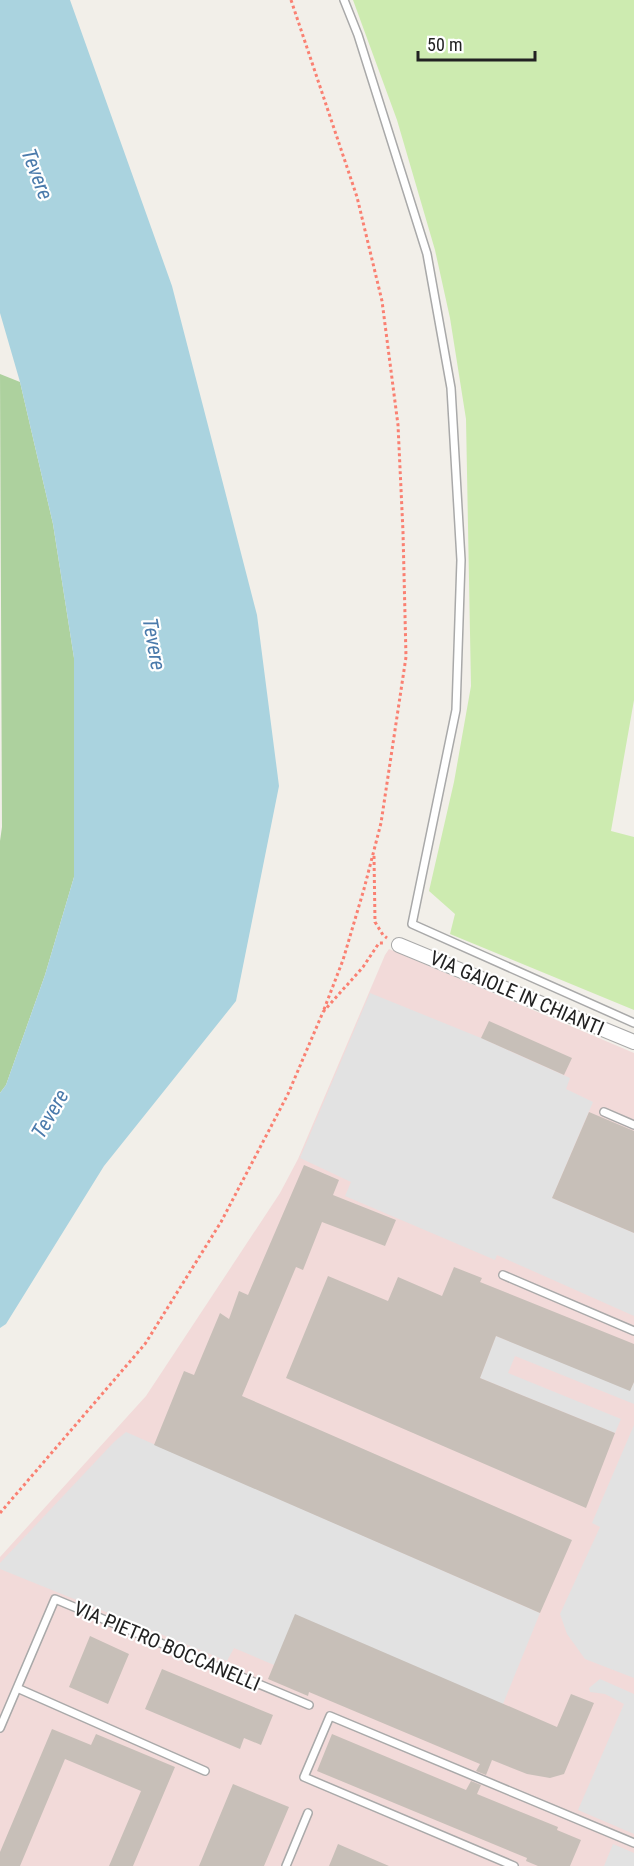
<svg xmlns="http://www.w3.org/2000/svg" width="634" height="1866" viewBox="0 0 634 1866" font-family="'Roboto Condensed',sans-serif">
<rect width="100%" height="100%" fill="#f2efe9"/>
<!-- commercial -->
<path fill="#f2dad9" d="M389 949 634 1053V1866H0V1557L146 1396 280 1193 298 1159 385 955Z"/>
<!-- grass -->
<path fill="#cdebb0" d="M353 0H634V700L611 831 634 837V1010L450 934 455 914 429 891 454 782 471 686 466 419 450 318 435 250 397 120Z"/>
<!-- forest -->
<path fill="#add19e" d="M0 374 20 382 53 524 74 658V877L45 975 6 1085 0 1093V841L2 827Z"/>
<!-- parking -->
<path fill="#e2e2e2" d="M370 993 481 1038 570 1078 566 1089 593 1102 552 1198 634 1233V1316L497 1255 495 1260 345 1196 351 1182 300 1158Z
M496 1336 630 1390 634 1382V1404L515 1356 508 1373 621 1419 615 1433 480 1378Z
M634 1425V1678L585 1659 567 1634 560 1614 600 1527 592 1523Z
M126 1432 540 1613 503 1704 274 1665 234 1648 227 1661 0 1569V1563L114 1442Z
M600 1679 634 1694V1834L578 1810 624 1704 605 1694 590 1692 589 1688Z
M613 1844 634 1853V1866H604Z"/>
<!-- water -->
<path fill="#aad3df" d="M0 0H70L172 286 257 615 279 786 236 1001 104 1166 6 1324 0 1328V1093L6 1085 45 975 74 877V658L53 524 20 382 0 313Z"/>
<!-- building -->
<path fill="#c7bfb8" d="M489 1021 572 1058 564 1075 481 1038Z
M589 1112 634 1131V1233L552 1198Z
M304 1165 339 1180 333 1195 396 1220 385 1246 322 1222 303 1270 296 1267 242 1396 572 1540 540 1613 154 1445 184 1371 194 1375 220 1313 229 1319 239 1291 248 1295Z
M454 1267 482 1278 480 1282 634 1344V1382L630 1391 496 1336 480 1378 615 1433 586 1508 286 1378 328 1276 388 1301 398 1277 442 1296Z
M295 1614 557 1727 571 1694 594 1703 564 1774 550 1778 527 1774 492 1760 486 1775 476 1771 480 1764 309 1692 308 1696 268 1679Z
M90 1636 129 1654 108 1704 69 1687Z
M162 1669 273 1715 261 1745 244 1738 240 1749 145 1709Z
M52 1729 91 1745 96 1734 175 1767 133 1866H109L141 1791 65 1759 20 1866H0V1852Z
M332 1734 466 1790 471 1781 481 1785 477 1794 558 1827 557 1830 581 1840 570 1866H538L526 1861 527 1858 317 1771Z
M233 1784 289 1807 264 1866H199Z
M338 1844 389 1866H329Z"/>
<g fill="none" stroke-linecap="round" stroke-linejoin="round">
<defs>
<path id="lane" d="M344 0 358 35 427 254 451 388 461 560 456 710 412 924 634 1023
M604 1112 634 1125
M503 1275 634 1331
M17 1688 205 1771
M0 1728 55 1599 309 1705
M286 1866 308 1813
M514 1866 304 1777 330 1716 634 1843"/>
<path id="street" d="M399 945 634 1042"/>
</defs>
<!-- lane casing -->
<use href="#lane" stroke="#a9a9a9" stroke-width="10"/>
<!-- street casing -->
<use href="#street" stroke="#a9a9a9" stroke-width="16"/>
<!-- path -->
<path stroke="#fa8072" stroke-width="3" stroke-dasharray="3 3" stroke-linecap="butt" d="M291 0 357 197 382 301 398 425 403 532 406 657 381 823 364 889 343 960 323 1012
M374 856 375 922 383 935 387 938
M0 1513 145 1344 221 1222 288 1094 323 1012 363 967 379 943H385"/>
<!-- lane -->
<use href="#lane" stroke="#fff" stroke-width="7"/>
<!-- street -->
<use href="#street" stroke="#fff" stroke-width="14"/>
</g>
<g text-anchor="middle" stroke-width="4.5" stroke-linejoin="round" paint-order="stroke">
<!-- street labels -->
<g font-size="20" fill="#222" stroke="#fff">
<text transform="translate(517 993) rotate(23)" y="7">VIA GAIOLE IN CHIANTI</text>
<text transform="translate(167 1646) rotate(23)" y="7">VIA PIETRO BOCCANELLI</text>
</g>
<!-- water labels -->
<g font-size="21" font-style="italic" fill="#4a7aab" stroke="#fff">
<text transform="translate(37 174) rotate(69)" y="7">Tevere</text>
<text transform="translate(154 644) rotate(80)" y="7">Tevere</text>
<text transform="translate(50 1114) rotate(-60)" y="7">Tevere</text>
</g>
</g>
<!-- scale -->
<path d="M418 51v9h117v-9" fill="none" stroke="#222222" stroke-width="3"/>
<text x="427" y="51" font-size="18" fill="#222222" stroke="#ffffff" stroke-width="4.5" paint-order="stroke">50 m</text>
</svg>
